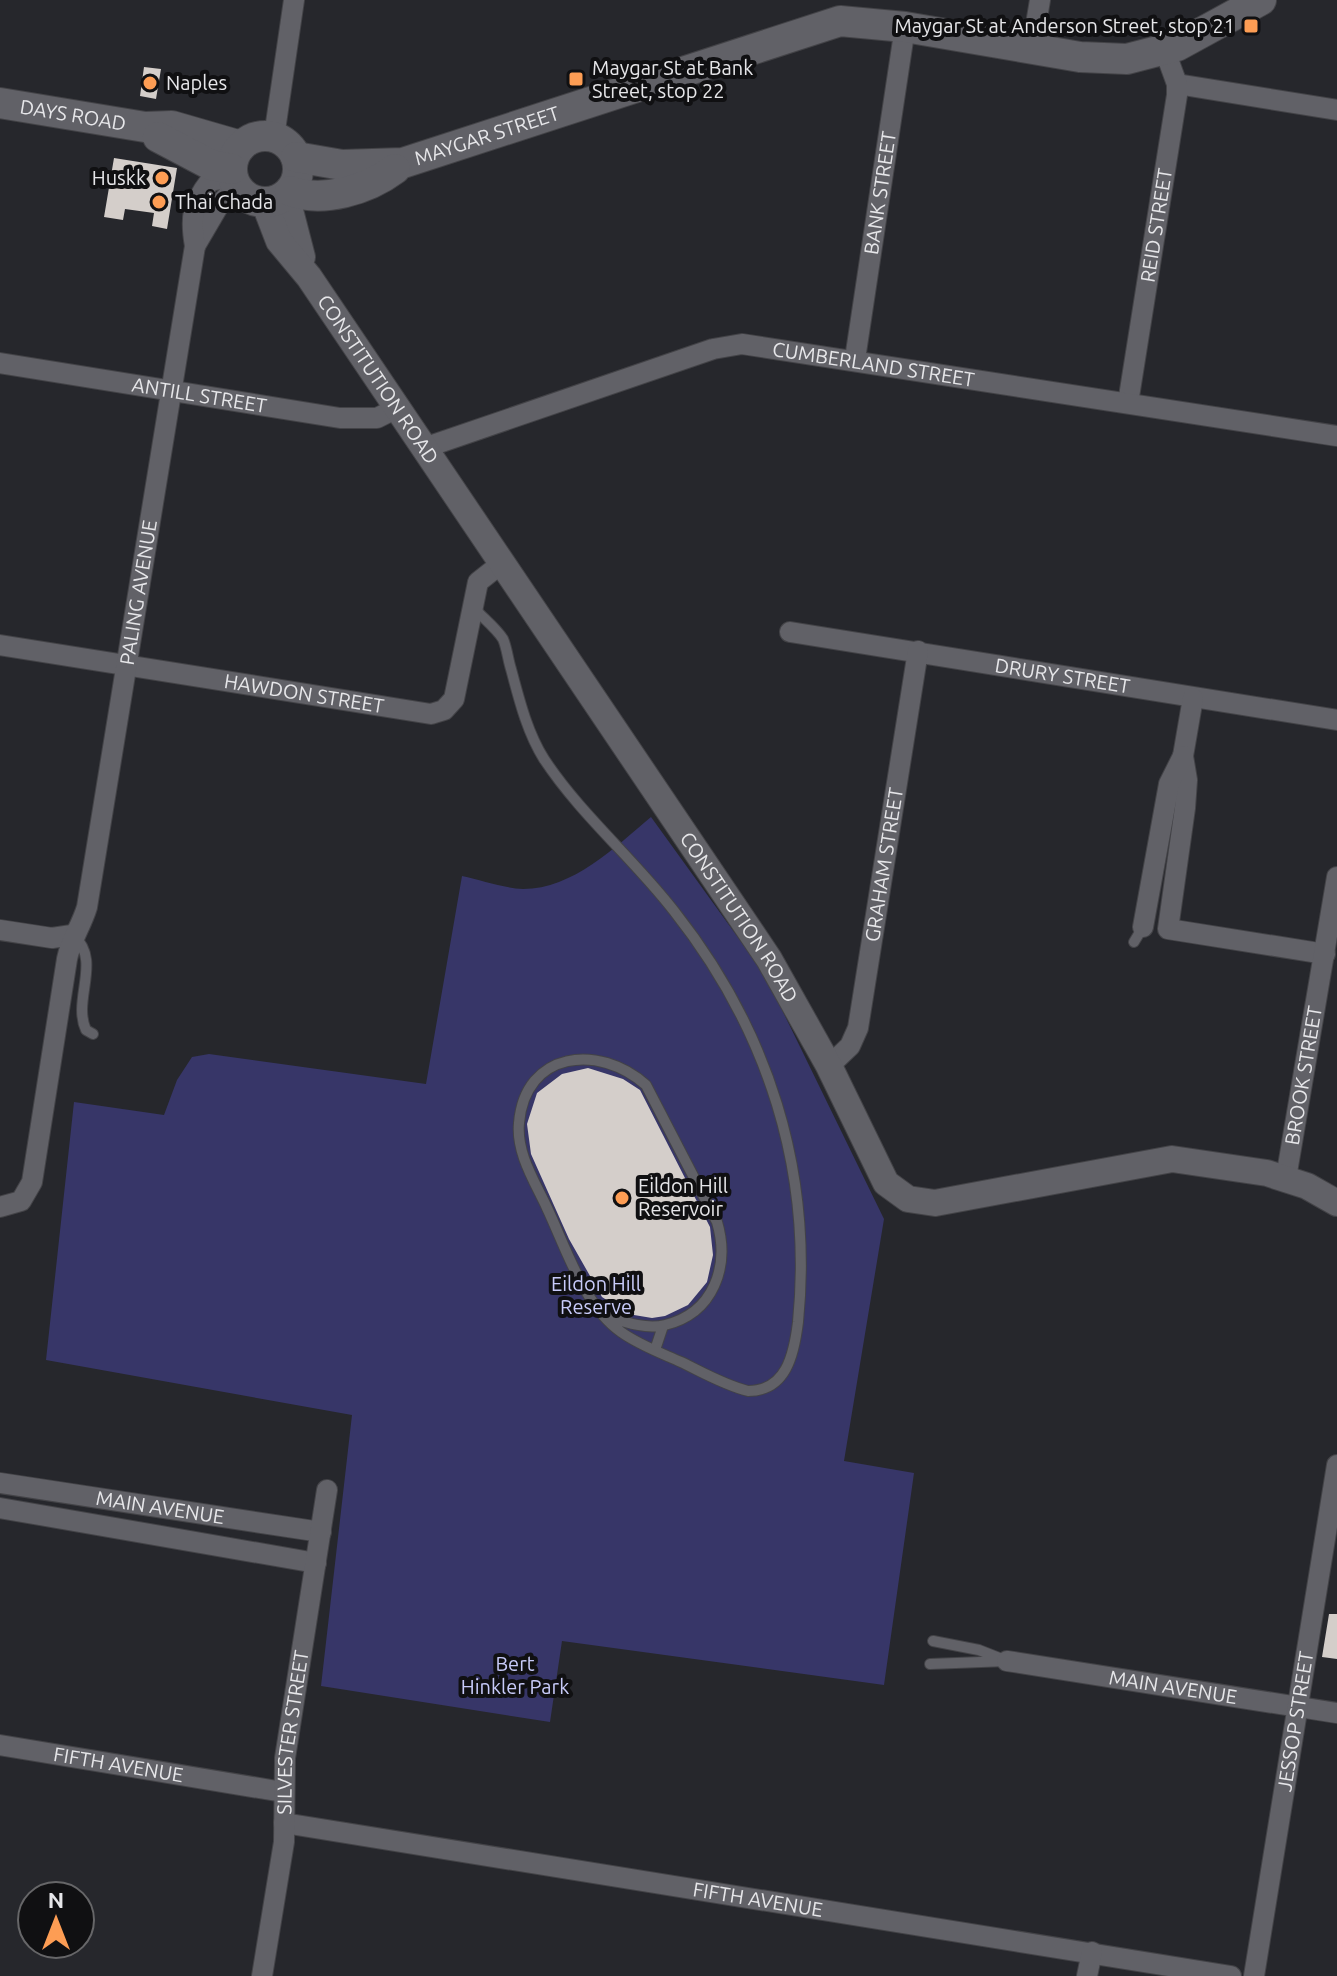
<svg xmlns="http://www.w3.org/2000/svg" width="1337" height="1976" viewBox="0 0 1337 1976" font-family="Ubuntu,sans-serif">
<rect width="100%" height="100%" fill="#26272c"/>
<!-- green -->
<path fill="#373668" d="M651 817 765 975 884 1219 844 1461 914 1473 884 1685 562 1641 550 1722 321 1686 352 1415 46 1360 74 1102 164 1115 177 1080 192 1057 209 1054 426 1084 462 876C481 880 503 888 523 889 573 889 615 847 651 817Z"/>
<!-- building -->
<path fill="#d4ceca" d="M144 67 161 69 156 99 140 96Z
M114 158 177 168 167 229 152 226 154 213 125 209 123 220 104 217Z
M588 1068 623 1079 640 1090 710 1227 713 1255 707 1282 688 1305 665 1316 652 1318 628 1314 602 1297 569 1239 531 1154 527 1124 537 1093 562 1074Z
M1329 1614H1337V1659L1322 1657Z"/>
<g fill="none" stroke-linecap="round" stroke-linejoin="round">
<defs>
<path id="service" d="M474 608C483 618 496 628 503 639 507 648 508 660 511 669 519 699 527 732 544 759 581 815 633 858 674 911 768 1030 813 1170 798 1322 794 1355 786 1391 748 1391 724 1385 702 1372 681 1362 661 1353 639 1345 621 1332 584 1306 566 1248 547 1208 535 1182 516 1153 519 1123 525 1051 599 1043 646 1085L717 1222C730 1266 714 1313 665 1325 645 1330 622 1321 603 1315
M74 936C102 961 72 1000 86 1030L93 1034
M1134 942 1143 927
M655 1350 663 1326
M930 1664 1007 1661 979 1650 933 1641"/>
<g id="minor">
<path d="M1032 48 1040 0"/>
<path d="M1177 84 1337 110"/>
<path d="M274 137 294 0"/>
<path d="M195 246 219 205 237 186"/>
<path id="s1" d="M855 359 905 27"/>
<path id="s2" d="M0 363 340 418H377L397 408"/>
<path id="s3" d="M1128 403 1177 95V84L1165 51"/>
<path id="s4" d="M424 448 713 349 742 344 1337 436"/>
<path id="s5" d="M790 632 1337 720"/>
<path id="s6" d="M0 645 431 714 444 710 454 699 478 582 502 563"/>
<path d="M1193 698 1183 756 1187 780 1185 808 1168 929 1325 954"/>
<path d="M1143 927 1169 784 1183 756"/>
<path d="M0 930 52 938 72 935"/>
<path id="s7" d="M829 1066 850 1046 858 1028 918 651"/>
<path id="s8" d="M1286 1178 1337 877"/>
<path id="s9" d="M0 1207 21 1201 32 1182 67 959C71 939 81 927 87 907L195 246C190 218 192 204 210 181L233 177"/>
<path id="s10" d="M0 1483 321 1532"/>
<path d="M0 1508 316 1563"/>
<path id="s11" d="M1007 1661 1337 1713"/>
<path id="s12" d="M0 1745 283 1792"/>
<path id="s13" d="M284 1823 1231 1976"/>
<path id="s14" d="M262 1976 284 1842 285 1758 327 1490"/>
<path d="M1087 1976 1092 1952"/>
<path id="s15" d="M1254 1976 1337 1465"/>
</g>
<g id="tertiary">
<path d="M286 195 302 257"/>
<path id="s16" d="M264 202 279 241 309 277 769 959 829 1066 886 1183 908 1199 935 1203 1172 1159 1267 1173 1307 1186 1337 1203"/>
</g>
<g id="secondary">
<path id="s17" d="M0 103 145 127 172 126 241 146"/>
<circle cx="265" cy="169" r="33"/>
<path d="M158 137 211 165 232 169"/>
<path id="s18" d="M296 157 342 165 403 163 840 21 905 27 1080 57 1127 59 1177 46 1261 0"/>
<path d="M290 191C323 203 367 190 395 169"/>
</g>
</defs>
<!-- service casing -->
<use href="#service" stroke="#434347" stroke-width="12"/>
<!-- minor casing -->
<use href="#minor" stroke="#434347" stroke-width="22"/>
<!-- tertiary casing -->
<use href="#tertiary" stroke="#434347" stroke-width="28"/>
<!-- secondary casing -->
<use href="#secondary" stroke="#434347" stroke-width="32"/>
<!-- service -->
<use href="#service" stroke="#616167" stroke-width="10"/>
<!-- minor -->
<use href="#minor" stroke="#616167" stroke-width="20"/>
<!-- tertiary -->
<use href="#tertiary" stroke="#616167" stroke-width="26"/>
<!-- secondary -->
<use href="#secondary" stroke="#616167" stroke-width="30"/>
</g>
<!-- markers -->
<g fill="#fd9d54" stroke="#101012" stroke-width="3">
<rect x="1243" y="18" width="16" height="16" rx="4"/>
<rect x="568" y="71" width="16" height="16" rx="4"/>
<circle cx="150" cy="83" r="8"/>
<circle cx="162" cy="178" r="8"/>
<circle cx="159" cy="202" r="8"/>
<circle cx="622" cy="1198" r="8"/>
</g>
<g text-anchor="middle" stroke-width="8" stroke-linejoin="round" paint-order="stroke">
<!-- poi labels -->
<g font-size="20" fill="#e6e6e9" stroke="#101012" text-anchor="start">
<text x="1235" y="33" text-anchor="end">Maygar St at Anderson Street, stop 21</text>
<text x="592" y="75">Maygar St at Bank<tspan x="592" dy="23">Street, stop 22</tspan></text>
<text x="166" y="90">Naples</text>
<text x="146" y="185" text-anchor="end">Huskk</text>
<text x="175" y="209">Thai Chada</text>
<text x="638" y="1193">Eildon Hill<tspan x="638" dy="23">Reservoir</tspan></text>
</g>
<!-- street labels -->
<g font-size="20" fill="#e6e6e9" stroke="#101012">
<text dy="7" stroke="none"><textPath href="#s17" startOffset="74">DAYS ROAD</textPath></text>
<text dy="7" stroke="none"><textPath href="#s18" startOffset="196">MAYGAR STREET</textPath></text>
<text dy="7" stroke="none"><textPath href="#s1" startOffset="168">BANK STREET</textPath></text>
<text dy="7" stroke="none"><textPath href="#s3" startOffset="180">REID STREET</textPath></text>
<text dy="7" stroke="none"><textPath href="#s4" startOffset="468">CUMBERLAND STREET</textPath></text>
<text dy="7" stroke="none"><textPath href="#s16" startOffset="212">CONSTITUTION ROAD</textPath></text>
<text dy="7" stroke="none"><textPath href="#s2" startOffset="202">ANTILL STREET</textPath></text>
<text dy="7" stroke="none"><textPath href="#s9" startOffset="644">PALING AVENUE</textPath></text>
<text dy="7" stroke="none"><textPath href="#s5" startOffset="276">DRURY STREET</textPath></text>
<text dy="7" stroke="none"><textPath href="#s6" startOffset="308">HAWDON STREET</textPath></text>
<text dy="7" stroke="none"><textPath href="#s7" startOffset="214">GRAHAM STREET</textPath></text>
<text dy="7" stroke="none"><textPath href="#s16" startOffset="860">CONSTITUTION ROAD</textPath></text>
<text dy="7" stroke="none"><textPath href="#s8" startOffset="104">BROOK STREET</textPath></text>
<text dy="7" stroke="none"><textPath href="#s10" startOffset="162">MAIN AVENUE</textPath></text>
<text dy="7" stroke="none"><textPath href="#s11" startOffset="168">MAIN AVENUE</textPath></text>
<text dy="7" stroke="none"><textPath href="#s15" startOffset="258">JESSOP STREET</textPath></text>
<text dy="7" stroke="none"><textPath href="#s14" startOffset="246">SILVESTER STREET</textPath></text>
<text dy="7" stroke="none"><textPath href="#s12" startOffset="120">FIFTH AVENUE</textPath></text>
<text dy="7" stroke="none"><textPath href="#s13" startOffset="480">FIFTH AVENUE</textPath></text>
</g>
<!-- park labels -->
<g font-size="20" fill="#c8cbf9" stroke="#101012">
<text x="596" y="1291">Eildon Hill<tspan x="596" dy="23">Reserve</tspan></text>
<text x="515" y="1671">Bert<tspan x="515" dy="23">Hinkler Park</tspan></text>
</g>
</g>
<!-- north arrow -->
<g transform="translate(56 1920)"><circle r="38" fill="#101012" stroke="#666668" stroke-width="2"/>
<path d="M0-6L14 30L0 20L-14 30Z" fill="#fd9d54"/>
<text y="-12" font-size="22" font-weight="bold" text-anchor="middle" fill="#e6e6e9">N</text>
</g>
</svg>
